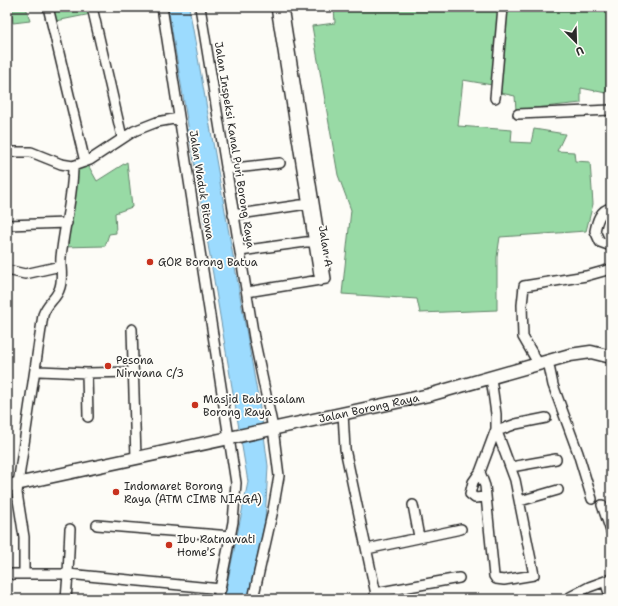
<svg xmlns="http://www.w3.org/2000/svg" width="618" height="606" viewBox="0 0 618 606" font-family="'Shantell Sans',sans-serif">
<rect width="100%" height="100%" fill="#fdfcf7"/>
<filter id="ink" filterUnits="userSpaceOnUse"><feTurbulence type="fractalNoise" baseFrequency=".025" numOctaves="2"/><feDisplacementMap in="SourceGraphic" scale="8" xChannelSelector="R" yChannelSelector="G"/><feConvolveMatrix kernelMatrix="1 2 1 2 8 2 1 2 1" color-interpolation-filters="sRGB"/></filter>
<g filter="url(#ink)">
<!-- green -->
<path fill="#98daa5" stroke="#628268" d="M11 7H26L30 21 13 23Z
M52 7H89L91 14 56 21Z
M334 7H611V53L606 93 581 88V103L516 110 515 96 496 92 492 85 463 80 458 126 512 130 511 142 531 143 534 129 565 134 557 151 574 152 575 161 590 162 593 204 586 231 500 237 497 257V310L420 313 417 299 342 294 351 210 338 175 312 26 335 23Z
M127 162 132 207 115 213 116 233 109 234 105 246 63 247 76 169 88 165 97 181Z"/>
<!-- water -->
<path fill="#9cdbfe" stroke="#6f95aa" d="M168 7H189L262 420 268 466 265 521 248 599H224L248 482Z"/>
<g fill="none" stroke-linecap="round" stroke-linejoin="round">
<defs>
<path id="minor" d="M48 7 85 162
M92 7 122 137
M162 7 236 483 233 522 218 599
M200 7 254 338 273 428 279 476 273 510 253 599
M276 7 320 281
M495 98 503 7
M518 114 611 110
M7 152H31L61 164 73 166 90 160 134 131 157 122 179 118
M226 169 280 163
M611 208C600 210 597 221 595 231L600 242 611 246
M233 215 307 204
M7 225 67 223
M240 251 313 241
M7 270 25 274 61 266
M247 292 326 279 283 7
M132 329 136 458
M548 361 553 385 578 453 592 499
M538 363 523 337 522 305 524 286 586 276 611 269
M39 371 87 373 134 372
M87 373 88 417
M491 378 496 414V429L480 472 485 486 494 576 496 579 504 580 534 575 515 480 496 429
M343 413 345 449 377 599
M497 431 516 424 546 418
M511 467 556 459
M480 472 473 482 470 494 475 498 485 497
M520 501 558 490
M413 505 419 537
M602 505 611 531
M97 525 231 536
M367 549 461 529
M24 573V537L17 493 18 484 43 315C47 303 55 300 59 290 64 279 60 268 61 257 64 226 73 197 73 166
M7 574H68L70 529
M605 581 611 599
M375 593 459 578
M66 599 68 574 221 589
M571 599 570 597 589 587 611 579"/>
<g id="secondary">
<path id="s1" d="M7 486 429 395 570 355 591 352 611 357"/>
</g>
</defs>
<!-- minor casing -->
<use href="#minor" stroke="#2b2b2b" stroke-width="12"/>
<!-- secondary casing -->
<use href="#secondary" stroke="#2b2b2b" stroke-width="15"/>
<!-- minor -->
<use href="#minor" stroke="#fdfcf7" stroke-width="9"/>
<!-- secondary -->
<use href="#secondary" stroke="#fdfcf7" stroke-width="12"/>
</g>
</g>
<!-- markers -->
<g fill="#c8321e" stroke="#fdfcf7" stroke-width="1.5">
<circle cx="150" cy="262" r="4"/>
<circle cx="108" cy="366" r="4"/>
<circle cx="195" cy="405" r="4"/>
<circle cx="116" cy="492" r="4"/>
<circle cx="169" cy="545" r="4"/>
</g>
<g text-anchor="middle" stroke-width="3.5" stroke-linejoin="round" paint-order="stroke">
<!-- street labels -->
<g font-size="11" fill="#2b2b2b" stroke="#fdfcf7">
<text transform="translate(235 145) rotate(81)" y="4">Jalan Inspeksi Kanal Puri Borong Raya</text>
<text transform="translate(202 185) rotate(81)" y="4">Jalan Waduk Bitowa</text>
<text transform="translate(326 246) rotate(81)" y="4">Jalan A</text>
<text dy="4" stroke="none"><textPath href="#s1" startOffset="370">Jalan Borong Raya</textPath></text>
</g>
<!-- poi labels -->
<g font-size="11" fill="#2b2b2b" stroke="#fdfcf7" text-anchor="start">
<text x="158" y="266">GOR Borong Batua</text>
<text x="116" y="364">Pesona<tspan x="116" dy="13">Nirwana C/3</tspan></text>
<text x="203" y="403">Masjid Babussalam<tspan x="203" dy="13">Borong Raya</tspan></text>
<text x="124" y="490">Indomaret Borong<tspan x="124" dy="13">Raya (ATM CIMB NIAGA)</tspan></text>
<text x="177" y="543">Ibu Ratnawati<tspan x="177" dy="13">Home'S</tspan></text>
</g>
</g>
<!-- margin -->
<rect width="618" height="606" fill="none" stroke="#fdfcf7" stroke-width="24"/>
<rect x="12" y="12" width="594" height="582" fill="none" stroke="#2b2b2b" stroke-width="1.5" filter="url(#ink)"/>
<!-- north arrow -->
<g transform="translate(576 42) rotate(157)" stroke="#fdfcf7" stroke-width="3" paint-order="stroke">
<path d="M0-3L7 15L0 10L-7 15Z" fill="#2b2b2b"/>
<text y="-6" font-size="11" font-weight="bold" text-anchor="middle" fill="#2b2b2b">U</text>
</g>
</svg>
